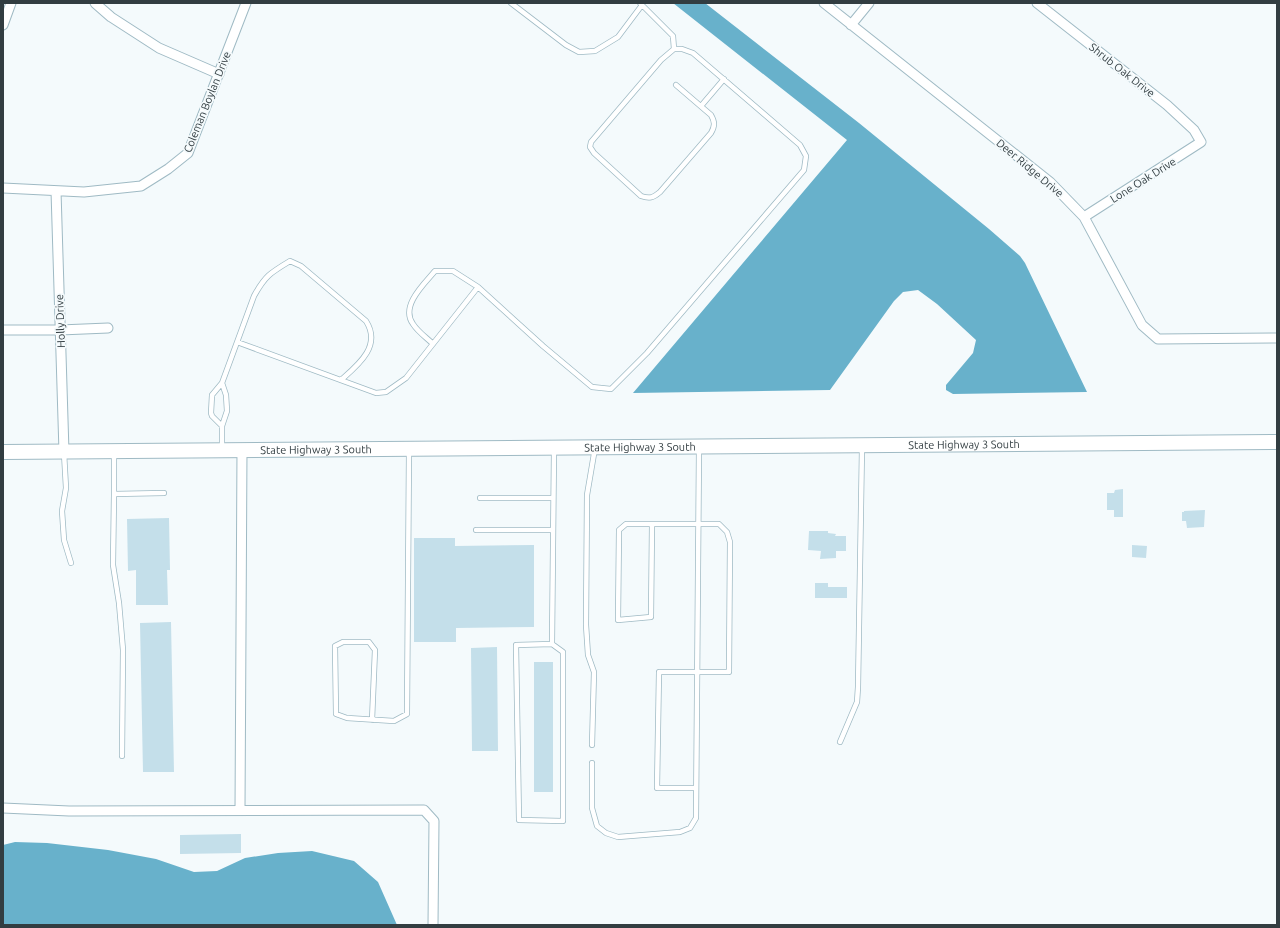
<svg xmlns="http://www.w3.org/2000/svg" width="1280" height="928" viewBox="0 0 1280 928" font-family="Ubuntu,sans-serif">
<rect width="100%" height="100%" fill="#f4fafc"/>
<!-- water -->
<path fill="#68b1cb" d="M673 3H705L859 123 989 229 1020 256 1025 263 1087 392 953 394 946 390V385L973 353 976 340 937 304 918 290 903 292 894 301 830 390 633 393 847 140Z
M15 842 47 843 108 850 156 859 194 872 217 871 245 858 278 853 312 851 354 861 378 882 397 925H3V845Z"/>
<!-- building -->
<path fill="#c4dfea" d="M1123 489V517H1114V510H1107V493H1114L1115 490Z
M1205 510 1204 527 1187 528 1186 521H1182V512H1184V511Z
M169 518 170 570H167L168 605H136V570L128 571 127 519Z
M809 531H828V533L836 534 835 536H846V551H836V558L820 559 821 551 808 550Z
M414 538H455V546L534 545V627L456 628V642H414Z
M1132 545 1147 546 1146 558 1132 557Z
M815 583H828V587H847V598H815Z
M171 622 174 772H143L140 623Z
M497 647 498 751H472L471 648Z
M534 662H553V792H534Z
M241 834V853L180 854V835Z"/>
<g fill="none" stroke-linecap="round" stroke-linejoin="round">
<defs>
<path id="service" d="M511 3 566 45 579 52 595 51 618 37 642 5
M640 3 673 36 674 49
M701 106 724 79
M237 342 376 393 386 392 406 378 478 287 543 346 592 387 611 389 647 353 804 170 806 156 800 145 693 53 682 49H674L661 60 591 142 590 147 594 153 641 196C649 199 653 198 660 192L711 133C715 126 715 122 711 115L676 85
M433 344C427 338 418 332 413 324 400 306 424 284 435 271H453L478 287
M222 383 226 395 227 411 222 426V450
M222 426 212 416 211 413 212 395 222 383 254 296C265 276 270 273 290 261L301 266 366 321C382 346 358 365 341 380
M64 453 66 488 62 511 64 540 71 563
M114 453V494L164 493
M114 494 113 565 119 603 123 650 122 756
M480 498H552
M652 524 651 617 618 620 619 530 626 524H719L727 532 730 542 729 672H659L657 788H696
M476 530H552
M552 644 563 652V821L519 820 516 645 552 644 554 450
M372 720 375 650 369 642H343L335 646 336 714 347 718 394 721 407 714 409 451
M840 742 857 702 858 687 862 447
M592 745 594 672 588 655 586 625 587 495 595 448
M592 763V808L597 826 606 833 618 837 680 832 690 828 696 818 699 448"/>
<path id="minor" d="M95 3 111 17 159 48 219 74
M824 3 1050 182 1084 217 1142 325 1158 339 1277 338
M1037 3 1167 105 1194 130 1201 142 1084 217
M3 25 11 3
M851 25 869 3
M3 188 84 192 141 186 168 169 188 153 246 3
M56 191 64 452
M3 330H60L108 328
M3 808 69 811 424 810 434 821 433 925
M240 810 242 450"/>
<g id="primary">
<path id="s1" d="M3 452 1277 442"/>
</g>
</defs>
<!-- service casing -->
<use href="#service" stroke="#9fbac4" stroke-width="6"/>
<!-- minor casing -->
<use href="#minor" stroke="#9fbac4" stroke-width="11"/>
<!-- primary casing -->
<use href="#primary" stroke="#9fbac4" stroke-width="16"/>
<!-- service -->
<use href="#service" stroke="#fff" stroke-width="4.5"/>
<!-- minor -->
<use href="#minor" stroke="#fff" stroke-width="9"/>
<!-- primary -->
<use href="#primary" stroke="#fff" stroke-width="14"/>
</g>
<g text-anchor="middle" stroke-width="3.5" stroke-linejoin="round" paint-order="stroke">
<!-- street labels -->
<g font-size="11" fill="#323d41" stroke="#f4fafc">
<text transform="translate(1122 70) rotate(38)" y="4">Shrub Oak Drive</text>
<text transform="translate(207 102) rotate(-68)" y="4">Coleman Boylan Drive</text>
<text transform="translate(1030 168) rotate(40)" y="4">Deer Ridge Drive</text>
<text transform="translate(1143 180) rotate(-32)" y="4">Lone Oak Drive</text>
<text transform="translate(60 321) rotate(-92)" y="4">Holly Drive</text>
<text dy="4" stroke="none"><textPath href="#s1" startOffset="961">State Highway 3 South</textPath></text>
<text dy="4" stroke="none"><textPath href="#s1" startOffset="637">State Highway 3 South</textPath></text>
<text dy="4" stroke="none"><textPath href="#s1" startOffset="313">State Highway 3 South</textPath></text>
</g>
</g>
<!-- border -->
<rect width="1280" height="928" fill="none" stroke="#323d41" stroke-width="8"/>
</svg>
